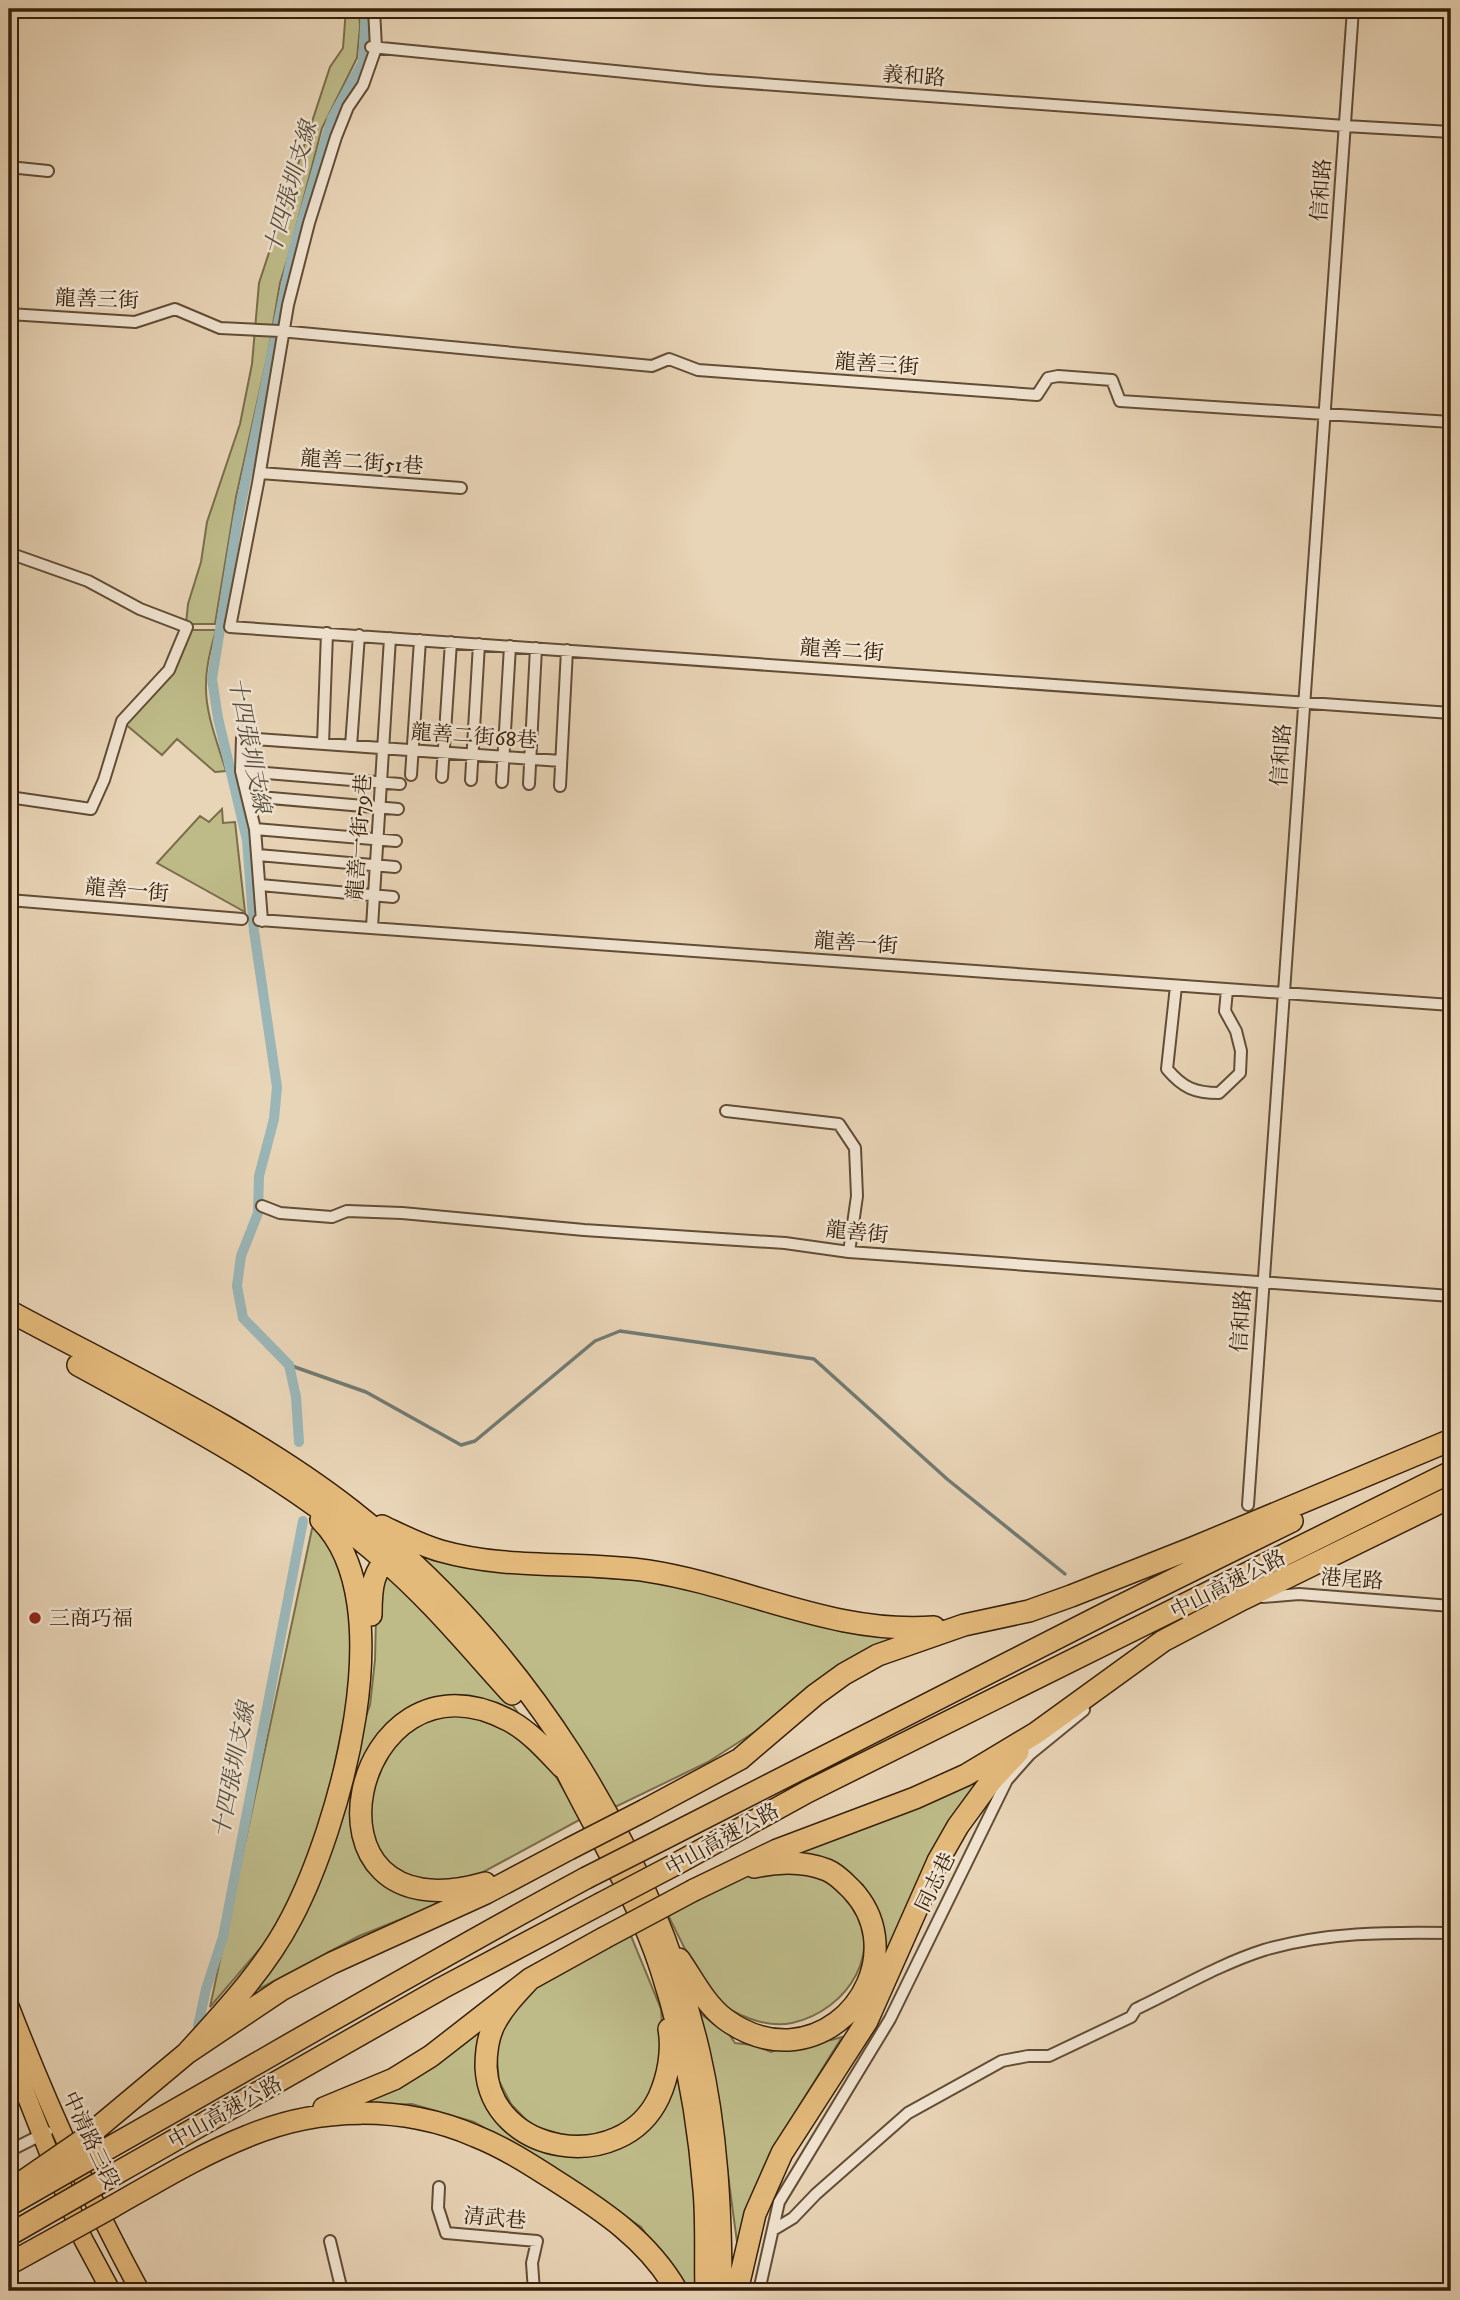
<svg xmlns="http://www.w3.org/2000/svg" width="1460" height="2300" viewBox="0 0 1460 2300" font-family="'IM FELL DW Pica','Noto Serif TC',serif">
<rect width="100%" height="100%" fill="#e8d4b6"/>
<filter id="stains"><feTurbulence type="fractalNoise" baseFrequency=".00286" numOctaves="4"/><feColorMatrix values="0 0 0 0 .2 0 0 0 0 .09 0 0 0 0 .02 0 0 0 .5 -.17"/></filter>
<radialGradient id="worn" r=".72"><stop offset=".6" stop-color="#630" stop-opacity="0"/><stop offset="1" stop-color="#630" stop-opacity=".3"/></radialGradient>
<!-- green -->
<path fill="#bebb89" stroke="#7a6e4a" stroke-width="2" d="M346 9H359L360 27 357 58 322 128 289 254 280 283 268 354 236 497 215 624H186L188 604 201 562 207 522 240 424 252 364 259 283 330 67 343 48Z
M189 630H216C211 648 206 666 206 685 205 713 218 744 226 771L215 772 177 739 162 755 124 723 172 671Z
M222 809 223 823 235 822 245 912 157 863 200 816 209 822Z
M316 1523 346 1566 356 1659 322 1827 275 1931 210 2007 312 1529Z
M404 1544 518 1572 664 1582 818 1626 897 1637 837 1667 756 1731 708 1762 613 1808Z
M387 1569 509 1700 523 1720 445 1706 375 1747 358 1844 449 1900 359 1936 259 1989 256 1984 317 1890 338 1825 351 1758 370 1705 375 1660 376 1616Z
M462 1712 524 1738 555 1775 581 1819 463 1883 390 1875 362 1830 377 1760 407 1727Z
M988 1762 885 1963 880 1929 863 1885 823 1859 788 1852Z
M787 1867C801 1872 820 1875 832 1883 838 1886 842 1894 847 1899 889 1947 848 2011 792 2023 765 2029 734 2014 713 1998 704 1991 673 1924 665 1909L713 1882Z
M629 1931 661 2009 663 2041 656 2086 633 2121 598 2135 566 2136 531 2125 511 2104 499 2081 496 2048 506 2019 559 1964Z
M695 2010 729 2034 735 2043 753 2045 771 2052 833 2031 831 2040 842 2037 770 2153 737 2242 721 2123Z
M482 2028 484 2091 551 2150 634 2139 679 2063 699 2214 698 2291H686L641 2227 535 2157 474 2122 412 2104 363 2106 361 2100Z"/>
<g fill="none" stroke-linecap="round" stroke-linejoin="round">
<!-- stream -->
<path stroke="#727a72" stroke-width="3.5" d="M289 1365 366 1392 461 1445 475 1441 595 1341 620 1331 814 1359 947 1479 1065 1574"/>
<!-- canal -->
<path stroke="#9ab6b7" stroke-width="10" d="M299 1442 296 1397 289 1365 243 1318 237 1286 241 1256 258 1213 259 1176 274 1119 277 1087 254 931 247 840 218 718 212 679 238 518 293 251 332 118 363 62 366 9
M198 2026 206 1989 223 1937 303 1521"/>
<defs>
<path id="minor" d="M374 9 376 48 363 85 348 107 336 137 309 223 288 305 258 483 230 627 1451 713
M371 47 707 80 1345 126 1451 132
M9 167 48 171
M9 314 135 322 175 309 220 328 280 331 652 366 669 359 698 370 1037 395 1048 378 1058 376 1112 380 1120 401 1451 422
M260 473 461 488
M9 553 88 581 140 609 187 627 169 670 122 721 104 780 91 809 9 797
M323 744 327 633
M351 746 359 635
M241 771 400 784
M411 775 420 640
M442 777 451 642
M471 780 479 644
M502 782 510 646
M529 784 536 648
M560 786 567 650
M247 796 398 809
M255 829 396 841
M258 855 395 867
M260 885 393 897
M9 900 242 919
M259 920 1451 1005
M262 921 255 829 241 771 242 738 561 761
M372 927 390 638
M1176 986 1167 1069C1183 1088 1195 1093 1219 1093L1240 1073 1241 1051 1236 1031 1225 1011 1227 990
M726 1111 839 1124 855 1148 857 1196 849 1252
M262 1206 280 1213 332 1217 347 1211 402 1213 584 1230 785 1243 849 1252 1451 1296
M1248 1505 1353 9
M1263 1597 1299 1594 1451 1606
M9 2151 47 2132
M439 2187 438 2208 446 2233 537 2241 532 2263 534 2291
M773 2230 793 2218 816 2194 908 2113 1002 2061 1028 2056H1049L1131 2017 1136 2009C1178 1989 1220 1964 1264 1950 1325 1932 1388 1932 1451 1933
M330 2241 342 2291
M759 2291 779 2202 890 2019 1007 1780 1030 1754 1084 1710
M1448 2291 1451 2274"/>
<path id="primary" d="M9 2005C47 2103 90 2199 140 2291
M9 2052 83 2239 111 2291"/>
<path id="motorway" d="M9 1311C122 1372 250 1431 351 1510 522 1645 649 1841 699 2052 717 2130 721 2212 721 2291
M78 1365C184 1423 292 1479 383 1559 430 1599 470 1648 512 1694
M382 1526C401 1535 420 1545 441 1551 508 1570 579 1561 648 1571 745 1586 834 1635 934 1627
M371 1615C371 1583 373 1573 393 1549
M555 1754 567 1772C599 1836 639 1901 661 1969 684 2040 698 2116 704 2190 707 2223 705 2258 706 2291
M645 1810 740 1759 815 1695 844 1674 878 1655 964 1625 1029 1611 1071 1596 1195 1547 1451 1440
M665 1838 1116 1608 1292 1521
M678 1863 807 1792 1451 1472
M485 1883C284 1941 352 1635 510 1721 530 1732 546 1750 562 1767
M694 1890 777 1850 915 1798 966 1775 1036 1733 1163 1641 1243 1599 1451 1497
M679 1959C693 1979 705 2004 725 2019 744 2033 765 2041 789 2040 862 2035 904 1945 852 1890 845 1883 837 1874 827 1870 804 1861 777 1862 754 1867
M530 1979C517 1993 503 2007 494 2025 488 2037 486 2053 486 2067 490 2156 622 2176 659 2097 668 2077 673 2051 669 2029
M187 2053C225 2011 265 1969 291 1919 339 1828 404 1603 321 1520
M324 2108 394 2079 431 2056 530 1979 604 1938
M83 2140 187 2053 281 1990 332 1963 486 1893 569 1849
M91 2158C256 2065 419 1968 586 1878
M101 2182 442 1988 600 1904
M112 2207C156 2182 200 2155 248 2136 319 2106 403 2105 475 2136 503 2147 528 2163 553 2179 602 2210 648 2240 677 2291
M737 2291 755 2214 782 2153 867 2021 938 1861 958 1826 991 1781 1018 1752"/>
</defs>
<!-- minor casing -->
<use href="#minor" stroke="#624d35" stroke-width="14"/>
<!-- primary casing -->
<use href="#primary" stroke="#36200a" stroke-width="21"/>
<!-- motorway casing -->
<use href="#motorway" stroke="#36200a" stroke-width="24"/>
<!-- minor -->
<use href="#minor" stroke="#f0e3d0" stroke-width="10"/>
<!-- primary -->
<use href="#primary" stroke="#e4ba7b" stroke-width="18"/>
<!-- motorway -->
<use href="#motorway" stroke="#e4ba7b" stroke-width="21"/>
<defs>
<path id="motorway-bridge" d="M569 1849 645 1810
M586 1878 665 1838
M600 1904 678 1863
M604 1938 694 1890
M9 2191 83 2140
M9 2205 91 2158
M9 2235 101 2182
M9 2264 112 2207"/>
</defs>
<!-- motorway-bridge casing -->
<use href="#motorway-bridge" stroke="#36200a" stroke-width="24" stroke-linecap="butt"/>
<!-- motorway-bridge -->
<use href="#motorway-bridge" stroke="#e4ba7b" stroke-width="21"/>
</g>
<!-- markers -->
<circle fill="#8f2418" stroke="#f0e3d0" stroke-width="2.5" cx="35" cy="1618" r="7"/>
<g text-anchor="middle" stroke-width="5" stroke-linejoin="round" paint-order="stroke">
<!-- street labels -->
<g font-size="21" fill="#36200a" stroke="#f0e3d0">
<text transform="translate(914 76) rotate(4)" y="7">義和路</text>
<text transform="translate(1321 190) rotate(-86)" y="7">信和路</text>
<text transform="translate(97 299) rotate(2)" y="7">龍善三街</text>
<text transform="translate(877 364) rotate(4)" y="7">龍善三街</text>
<text transform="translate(362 462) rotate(4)" y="7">龍善二街51巷</text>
<text transform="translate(842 650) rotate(4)" y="7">龍善二街</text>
<text transform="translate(474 736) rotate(4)" y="7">龍善二街68巷</text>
<text transform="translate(1281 755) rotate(-86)" y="7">信和路</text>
<text transform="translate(359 837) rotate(-86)" y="7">龍善一街79巷</text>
<text transform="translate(127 890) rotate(5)" y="7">龍善一街</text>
<text transform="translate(856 943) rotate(4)" y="7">龍善一街</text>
<text transform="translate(857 1232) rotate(6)" y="7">龍善街</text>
<text transform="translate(1241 1321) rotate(-86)" y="7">信和路</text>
<text transform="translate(1352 1579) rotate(4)" y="7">港尾路</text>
<text transform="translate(1228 1584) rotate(-27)" y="7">中山高速公路</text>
<text transform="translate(722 1839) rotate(-29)" y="7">中山高速公路</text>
<text transform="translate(935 1882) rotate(-64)" y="7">同志巷</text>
<text transform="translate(225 2112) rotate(-29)" y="7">中山高速公路</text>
<text transform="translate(91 2140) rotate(65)" y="7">中清路三段</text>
<text transform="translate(495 2218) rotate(5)" y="7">清武巷</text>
</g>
<!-- poi labels -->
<g font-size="21" fill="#36200a" stroke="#f0e3d0" text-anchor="start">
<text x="49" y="1625">三商巧福</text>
</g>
<!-- water labels -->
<g font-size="23" font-style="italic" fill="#544d3e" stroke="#f0e3d0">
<text transform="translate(290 188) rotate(-74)" y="8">十四張圳支線</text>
<text transform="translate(250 745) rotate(79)" y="8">十四張圳支線</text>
<text transform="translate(233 1770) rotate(-79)" y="8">十四張圳支線</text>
</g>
</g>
<!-- margin -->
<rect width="1460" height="2300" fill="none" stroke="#e8d4b6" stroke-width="35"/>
<rect x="10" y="10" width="1439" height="2279" fill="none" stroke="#36200a" stroke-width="3.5"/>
<rect x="18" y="18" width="1425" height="2265" fill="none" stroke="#36200a" stroke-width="2"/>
<rect width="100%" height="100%" filter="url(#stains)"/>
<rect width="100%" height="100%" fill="url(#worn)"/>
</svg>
